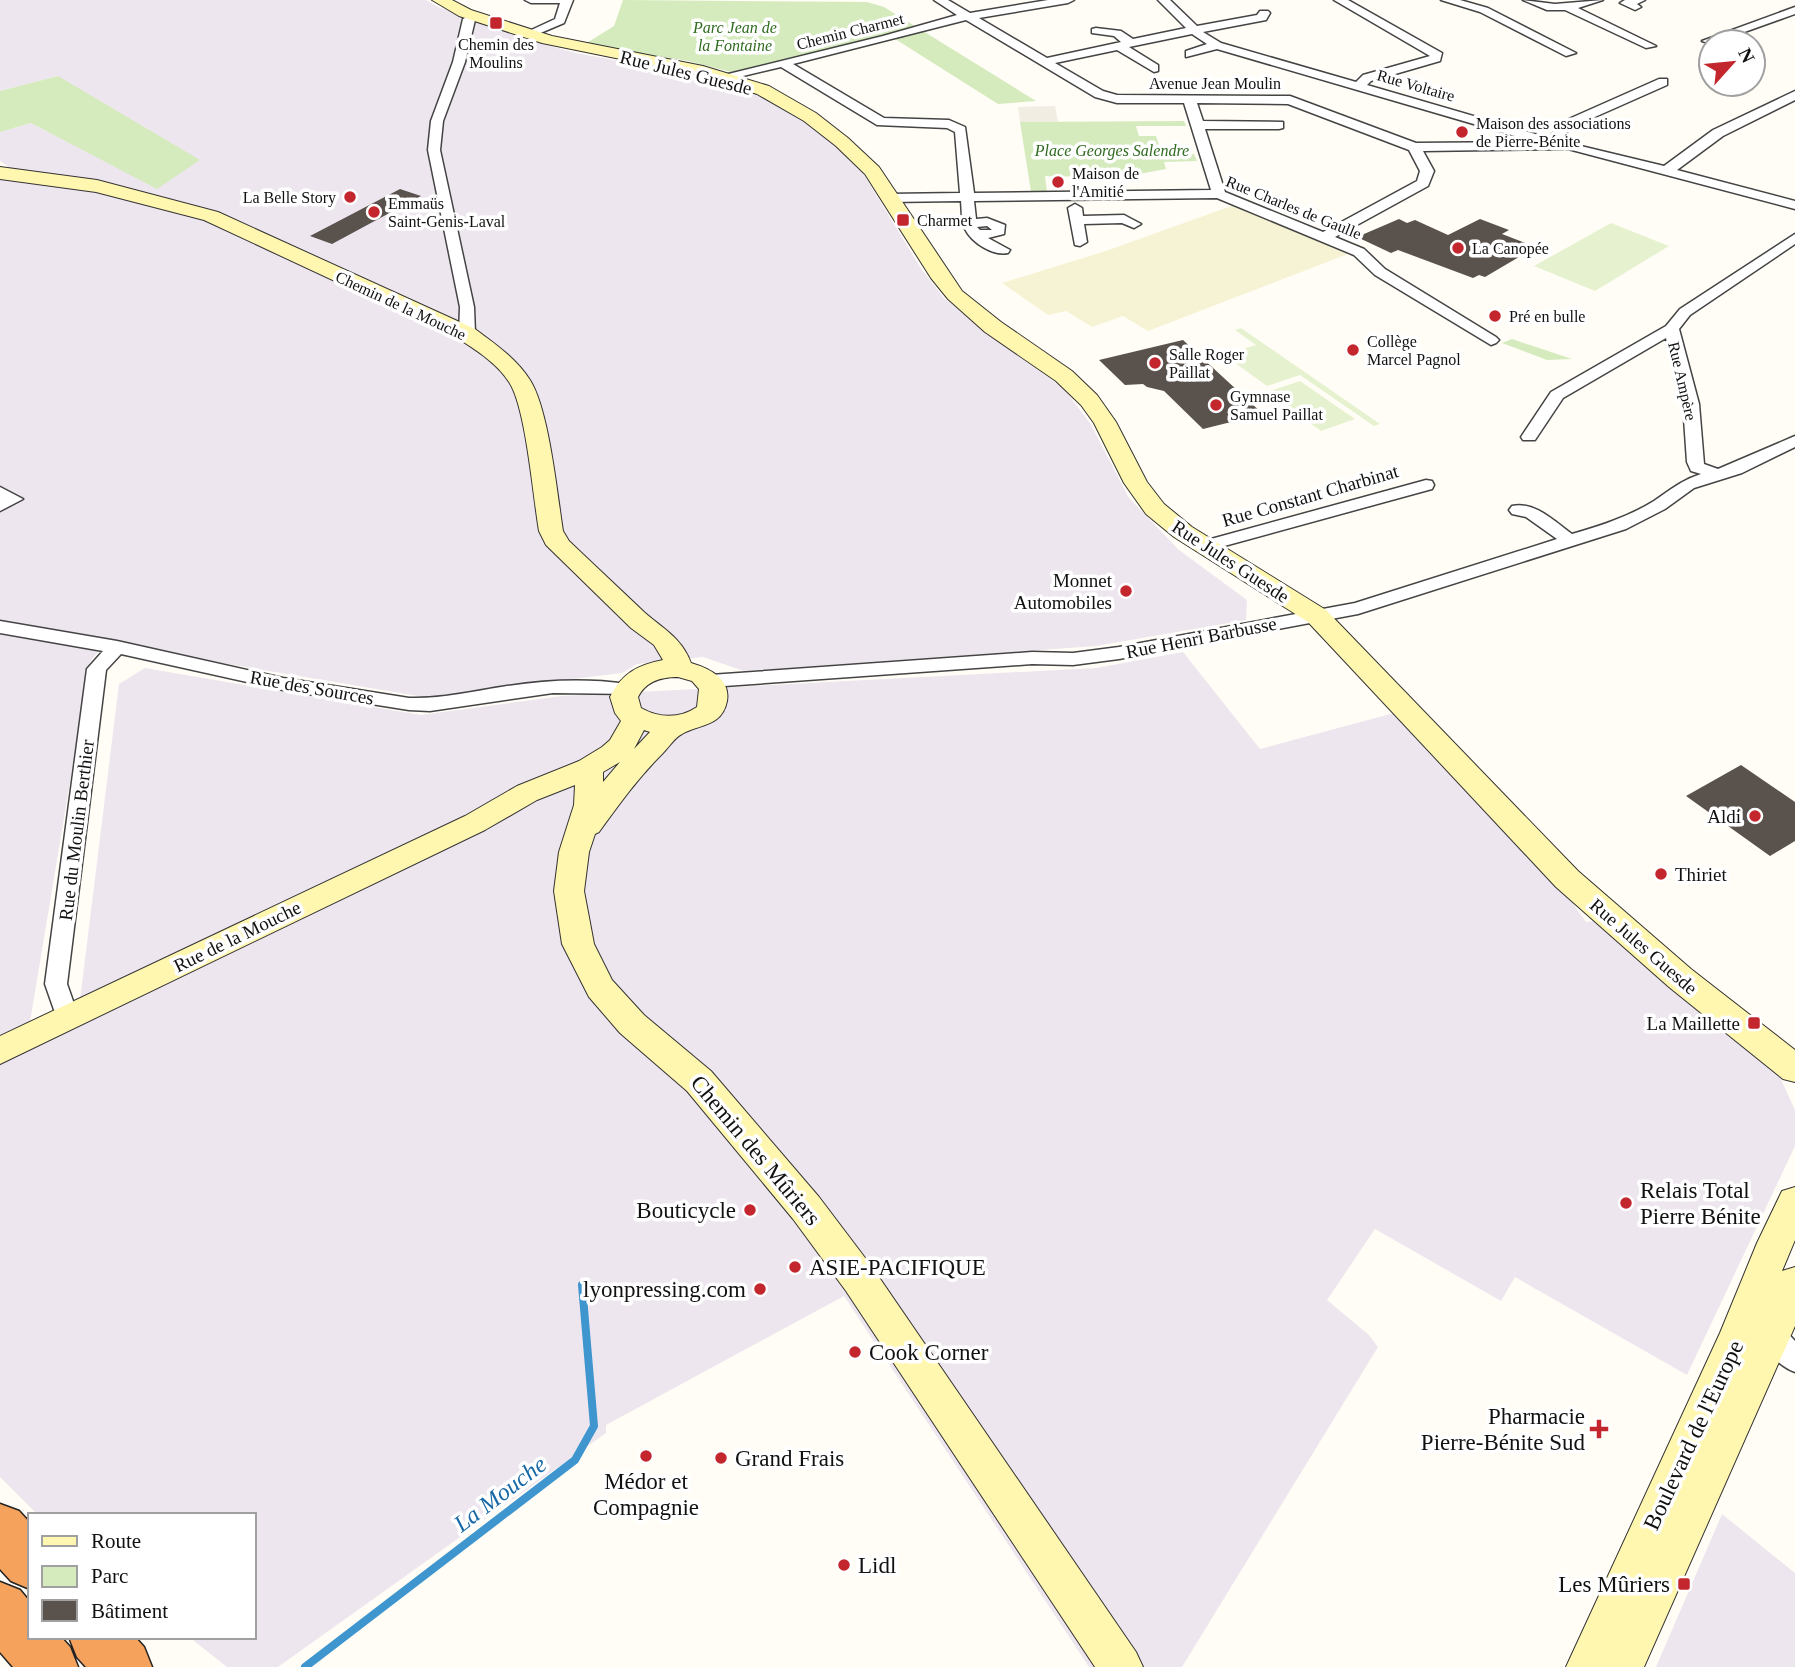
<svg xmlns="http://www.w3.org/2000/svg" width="1795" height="1667" viewBox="0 0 1795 1667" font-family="Georgia,serif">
<rect width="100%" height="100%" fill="#fffdf5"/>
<!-- industrial -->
<path fill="#eee6ef" d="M0 0H426L438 7 536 42 576 53 696 75 742 88 781 105 809 124 858 165 922 270 944 298 985 332 1064 389 1090 423 1129 498 1179 550 1247 600 1246 620 1096 646 744 671 703 657 637 664 622 673 424 697 204 660 108 639 90 662 29 1028 0 1042V167H9L0 161V132L31 123 157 188 58 76 0 91Z
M1183 652 1260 749 1394 713 1569 898 1586 922 1593 921 1674 992 1779 1075 1795 1110V1146L1687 1375 1515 1277 1501 1301 1375 1229 1327 1300 1369 1335 1378 1347 1182 1667H1089L844 1296 606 1425V1433L278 1667H227L189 1637H254V1515H38L0 1477V1061L77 1024 119 684 145 668 421 715 562 696 1096 668Z
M1722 1514 1795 1573V1667H1656Z"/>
<!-- farmland -->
<path fill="#f6f3d4" d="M1234 205 1348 254 1148 331 1123 316 1092 327 1066 311 1048 315 1002 283 1106 251Z"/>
<!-- green -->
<path fill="#d5ebbd" d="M623 0 867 2 884 7 1036 101 998 104 892 37 731 72 688 61 585 44 614 26Z
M58 76 200 160 157 189 31 123 0 132V91Z
M1184 121 1186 126H1136L1139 136H1156L1162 154H1194L1197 161 1164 162 1166 169 1134 175V178L1045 176 1047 192H1031L1020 122Z
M1512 339 1572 359 1547 360 1502 343Z"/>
<!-- pitch -->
<path fill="#e6f2cf" d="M1611 223 1669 246 1595 291 1534 266Z
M1241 328 1380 424 1374 426 1300 375 1267 386 1224 355 1256 345 1235 330Z
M1300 381 1355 419 1321 431 1267 392Z"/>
<!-- plaza -->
<path fill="#f1ede2" d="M1055 106 1058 122H1020L1018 107Z"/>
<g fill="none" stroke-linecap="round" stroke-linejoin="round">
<!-- stream -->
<path stroke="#3f96cf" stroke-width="8" d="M305 1667 575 1460 594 1426 582 1285"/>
</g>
<!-- building -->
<path fill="#5a524d" d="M400 189 421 196 332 244 310 236Z
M1399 219 1407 223 1415 220 1448 235 1480 219 1509 230 1502 234 1536 247 1485 277 1479 275 1473 278 1398 250 1391 253 1357 237Z
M1183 340 1212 367 1263 414 1203 429 1164 391 1147 387 1143 384 1125 385 1099 360Z
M1741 765 1795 802V841L1770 856 1686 796Z"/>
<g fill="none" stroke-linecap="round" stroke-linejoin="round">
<defs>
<path id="street" d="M525 0H573L564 23 531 37 525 34 527 32 555 19 560 3H531Z
M934 0H948L970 13 1048 0H1074L1068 3 979 18 1047 58 1121 42 1114 36 1092 33V29L1096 28 1121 31 1133 39 1186 28 1158 0H1170L1197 26 1257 15 1260 11H1268L1270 13 1266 20 1203 32 1221 43 1356 82 1363 75 1430 56 1334 0H1348L1442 53 1440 61 1371 81 1367 85 1549 138 1562 122 1659 79H1667V85L1570 128 1560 141 1664 166 1713 130 1795 91V100L1723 136 1677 170 1795 201V209L1568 149 1423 151 1434 171 1428 186 1335 237 1364 249 1385 269 1496 337 1499 340 1496 343 1491 345 1375 275 1354 255 1217 198 974 201 976 219 987 218 1005 225 1004 234 988 238 1010 250 1008 253C993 256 972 243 965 229 961 222 962 210 961 201L889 202 882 198 889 194 960 193 955 132 947 128 877 125 781 67 722 81 716 77 883 36 957 15ZM966 20 1095 97 1117 103H1184L1211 190 974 193 965 127 949 120 884 118 793 64ZM1192 34 1207 44 1186 51V57L1217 49 1535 142 1416 143 1290 96 1117 95 1103 91 1055 63 1117 50 1154 72 1158 71V65L1129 47ZM1197 103 1288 104 1409 150 1420 171 1417 181 1323 232 1225 192 1205 129H1279L1283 128V122L1203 121ZM987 226 992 230H980L977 227Z
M1441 0H1460L1488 8 1576 53 1566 56 1480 12Z
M1523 0 1555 4 1603 0 1578 8 1656 46 1646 48 1565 10H1547Z
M1625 0H1645L1637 4 1641 7 1635 10 1620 3Z
M1795 7V14L1711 44 1702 41Z
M474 13 480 16 475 20 465 62 443 121 440 150 474 307 475 334 467 339 459 334 460 307 428 150 431 121 453 62 463 19Z
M1075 204 1082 208 1083 216 1124 215 1141 224 1134 228 1122 223 1084 224 1087 242 1080 246 1075 245 1068 208Z
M1795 234V244L1690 315 1679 329 1699 404 1704 464 1718 469 1795 436V447L1742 473 1694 488 1665 509 1626 529 1358 614 1119 659 1073 665 1032 664 710 687 703 685 700 681 703 677 710 675 1032 652 1073 653 1119 647 1355 603 1557 539 1526 517 1512 514 1509 510 1512 506C1535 501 1555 522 1572 534 1600 526 1628 517 1654 501 1670 490 1682 480 1701 474L1691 471 1687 462 1683 404 1666 338 1563 398 1535 440H1523L1521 437 1551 392 1666 326 1680 309Z
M1426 480 1432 481 1434 485 1432 489 1206 551 1197 546 1200 542Z
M0 487 23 499 0 511Z
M0 621 117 641 283 678 409 698C440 699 470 692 501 687 544 680 585 678 627 684L634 686 637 690 634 694 553 693 430 711 409 710 283 690 121 654 106 670 67 984 79 1018 75 1024 67 1027 59 1024 45 984 87 669 103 651 0 633Z
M1771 1323 1781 1326 1795 1341V1372C1780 1367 1764 1350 1758 1335L1761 1326Z"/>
<path id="secondary" d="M432 0H452L471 10 552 36 703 66 769 86 816 113 848 138 879 167 962 291 1001 322 1072 371 1097 395 1116 422 1147 482 1164 504 1192 527 1326 610 1578 871 1691 969 1795 1050V1082L1783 1079 1669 987 1556 887 1308 622 1174 537 1146 514 1124 483 1094 423 1081 405 1056 381 985 332 948 299 931 278 865 174 836 146 804 121 757 94 694 74 542 43 459 16Z
M0 167 97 180 218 212 475 329C495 344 516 358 530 380 549 410 557 493 563 531L569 541C594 565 619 588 644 612 662 628 682 638 691 663 708 668 731 678 727 701 722 727 699 724 682 734 675 737 669 747 663 753 638 778 620 803 599 832L595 834 589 852 584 891 594 944 612 980 644 1015 711 1071 819 1197 872 1267 1136 1652 1143 1667H1095L846 1291 793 1219 687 1091 620 1033 589 997 562 944 554 891 559 852 574 805 575 785 537 800 485 830 0 1064V1036L465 816 517 786 579 761 602 747 610 740 621 721 615 713 610 697C622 673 638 665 663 660L654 645 631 628 546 545 539 531C533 497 526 407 509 382 497 363 477 351 459 339L204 220 96 192 0 179ZM678 677 692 681 699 689 697 707C679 719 659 718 641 708L638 697C646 681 661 677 678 677ZM644 730 650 732 634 749ZM620 762 603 782V772Z
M1795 1187V1240L1782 1271 1795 1267V1326L1644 1667H1566L1720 1333 1757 1243 1782 1191Z"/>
<path id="highway" d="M0 1504 19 1511 30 1523V1589L11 1581 0 1569Z
M0 1582 20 1590 30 1602V1637H61L70 1647 78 1667H13L0 1652Z
M69 1637H135L144 1647 152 1667H86L77 1657Z"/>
</defs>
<!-- street casing -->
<use href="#street" stroke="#444" stroke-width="3"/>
<!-- secondary casing -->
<use href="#secondary" stroke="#333" stroke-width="2"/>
<!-- highway casing -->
<use href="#highway" stroke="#222" stroke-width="3"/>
<!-- street -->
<use href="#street" fill="#fff" fill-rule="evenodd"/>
<!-- secondary -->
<use href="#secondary" fill="#fff6b0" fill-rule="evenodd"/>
<!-- highway -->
<use href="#highway" fill="#f5a25d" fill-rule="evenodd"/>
</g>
<!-- markers -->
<g fill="#c4262e" stroke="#fff" stroke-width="2.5">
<rect x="489" y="16" width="14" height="14" rx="3.5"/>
<circle cx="1462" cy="132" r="7"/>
<circle cx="1058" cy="182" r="7"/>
<circle cx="350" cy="197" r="7"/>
<circle cx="374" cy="212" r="7"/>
<rect x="896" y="213" width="14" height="14" rx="3.5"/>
<circle cx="1458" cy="248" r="7"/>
<circle cx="1495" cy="316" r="7"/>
<circle cx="1353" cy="350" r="7"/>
<circle cx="1155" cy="363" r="7"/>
<circle cx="1216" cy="405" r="7"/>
<circle cx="1126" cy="591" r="7"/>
<circle cx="1755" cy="816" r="7"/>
<circle cx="1661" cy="874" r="7"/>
<rect x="1747" y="1016" width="14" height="14" rx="3.5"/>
<circle cx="1626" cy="1203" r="7"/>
<circle cx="750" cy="1210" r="7"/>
<circle cx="795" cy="1267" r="7"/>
<circle cx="760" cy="1289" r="7"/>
<circle cx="855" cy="1352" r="7"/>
<path d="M1595.5 1418.5h7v7h7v7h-7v7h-7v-7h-7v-7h7z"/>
<circle cx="646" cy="1456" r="7"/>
<circle cx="721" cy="1458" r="7"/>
<circle cx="844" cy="1565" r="7"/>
<rect x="1677" y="1577" width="14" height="14" rx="3.5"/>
</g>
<g text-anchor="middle" stroke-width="7" stroke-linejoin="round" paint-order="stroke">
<!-- far-park labels -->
<g font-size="16" font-style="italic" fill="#2f6b1f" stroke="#fff">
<text x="735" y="33">Parc Jean de<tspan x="735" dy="18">la Fontaine</tspan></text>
<text x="1112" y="156">Place Georges Salendre</text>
</g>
<!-- far-street labels -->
<g font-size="16" fill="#111" stroke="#fff">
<text transform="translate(850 31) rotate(-14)" y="6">Chemin Charmet</text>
<text x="1215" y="89">Avenue Jean Moulin</text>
<text transform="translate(1416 85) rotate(16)" y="6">Rue Voltaire</text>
<text transform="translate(1294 207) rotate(22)" y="6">Rue Charles de Gaulle</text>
<text transform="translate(401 305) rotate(25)" y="6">Chemin de la Mouche</text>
<text transform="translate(1683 381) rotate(77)" y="6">Rue Ampère</text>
</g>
<!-- far-poi labels -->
<g font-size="16" fill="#111" stroke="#fff" text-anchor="start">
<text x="496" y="50" text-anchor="middle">Chemin des<tspan x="496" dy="18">Moulins</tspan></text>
<text x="1476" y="129">Maison des associations<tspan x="1476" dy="18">de Pierre-Bénite</tspan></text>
<text x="1072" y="179">Maison de<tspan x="1072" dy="18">l'Amitié</tspan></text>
<text x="336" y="203" text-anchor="end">La Belle Story</text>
<text x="388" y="209">Emmaüs<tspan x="388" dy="18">Saint-Genis-Laval</tspan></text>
<text x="917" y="226">Charmet</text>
<text x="1472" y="254">La Canopée</text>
<text x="1509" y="322">Pré en bulle</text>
<text x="1367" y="347">Collège<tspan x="1367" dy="18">Marcel Pagnol</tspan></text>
<text x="1169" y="360">Salle Roger<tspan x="1169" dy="18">Paillat</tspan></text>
<text x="1230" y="402">Gymnase<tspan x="1230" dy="18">Samuel Paillat</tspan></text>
</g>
<!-- street labels -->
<g font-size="19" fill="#111" stroke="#fff">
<text transform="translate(686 72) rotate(14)" y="7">Rue Jules Guesde</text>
<text transform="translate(1310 495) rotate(-16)" y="7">Rue Constant Charbinat</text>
<text transform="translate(1231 561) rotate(33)" y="7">Rue Jules Guesde</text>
<text transform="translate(1201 637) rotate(-11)" y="7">Rue Henri Barbusse</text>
<text transform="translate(312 687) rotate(10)" y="7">Rue des Sources</text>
<text transform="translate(76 830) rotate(-83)" y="7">Rue du Moulin Berthier</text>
<text transform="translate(237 936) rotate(-26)" y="7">Rue de la Mouche</text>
<text transform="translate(1644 946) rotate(41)" y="7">Rue Jules Guesde</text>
</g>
<!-- poi labels -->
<g font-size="19" fill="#111" stroke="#fff" text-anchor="end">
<text x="1112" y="587">Monnet<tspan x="1112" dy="22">Automobiles</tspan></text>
<text x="1741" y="823">Aldi</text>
<text x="1675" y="881" text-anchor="start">Thiriet</text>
<text x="1740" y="1030">La Maillette</text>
</g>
<!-- near-street labels -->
<g font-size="23" fill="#111" stroke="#fff">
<text transform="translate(756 1150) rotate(50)" y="8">Chemin des Mûriers</text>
<text transform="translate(1693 1435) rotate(-65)" y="8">Boulevard de l'Europe</text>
</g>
<!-- near-poi labels -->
<g font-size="23" fill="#111" stroke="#fff" text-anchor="start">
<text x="1640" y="1198">Relais Total<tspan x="1640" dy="26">Pierre Bénite</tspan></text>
<text x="736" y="1218" text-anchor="end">Bouticycle</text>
<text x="809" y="1275">ASIE-PACIFIQUE</text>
<text x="746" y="1297" text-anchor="end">lyonpressing.com</text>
<text x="869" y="1360">Cook Corner</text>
<text x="1585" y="1424" text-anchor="end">Pharmacie<tspan x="1585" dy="26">Pierre-Bénite Sud</tspan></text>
<text x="735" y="1466">Grand Frais</text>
<text x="646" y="1489" text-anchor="middle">Médor et<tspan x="646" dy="26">Compagnie</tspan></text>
<text x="858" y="1573">Lidl</text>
<text x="1670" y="1592" text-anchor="end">Les Mûriers</text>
</g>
<!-- near-water labels -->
<g font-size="24" font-style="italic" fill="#1768a6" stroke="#fff">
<text transform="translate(500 1494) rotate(-37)" y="8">La Mouche</text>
</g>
</g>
<!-- legend -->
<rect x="28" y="1513" width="228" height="126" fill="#ffffff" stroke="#a0a0a0" stroke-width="2"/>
<rect x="42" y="1536" width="35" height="10" fill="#fff6b0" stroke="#a0a0a0" stroke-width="2"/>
<text x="91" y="1548" font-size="21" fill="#111111">Route</text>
<rect x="42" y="1566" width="35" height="21" fill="#d5ebbd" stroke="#a0a0a0" stroke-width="2"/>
<text x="91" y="1583" font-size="21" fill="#111111">Parc</text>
<rect x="42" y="1600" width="35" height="21" fill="#5a524d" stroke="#a0a0a0" stroke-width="2"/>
<text x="91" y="1618" font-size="21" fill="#111111">Bâtiment</text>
<!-- north arrow -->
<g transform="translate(1732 63) rotate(63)"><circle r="33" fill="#ffffff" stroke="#a0a0a0" stroke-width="2"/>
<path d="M0-5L12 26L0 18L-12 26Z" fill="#c4262e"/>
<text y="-10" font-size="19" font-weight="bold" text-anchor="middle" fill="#111111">N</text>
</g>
</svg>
